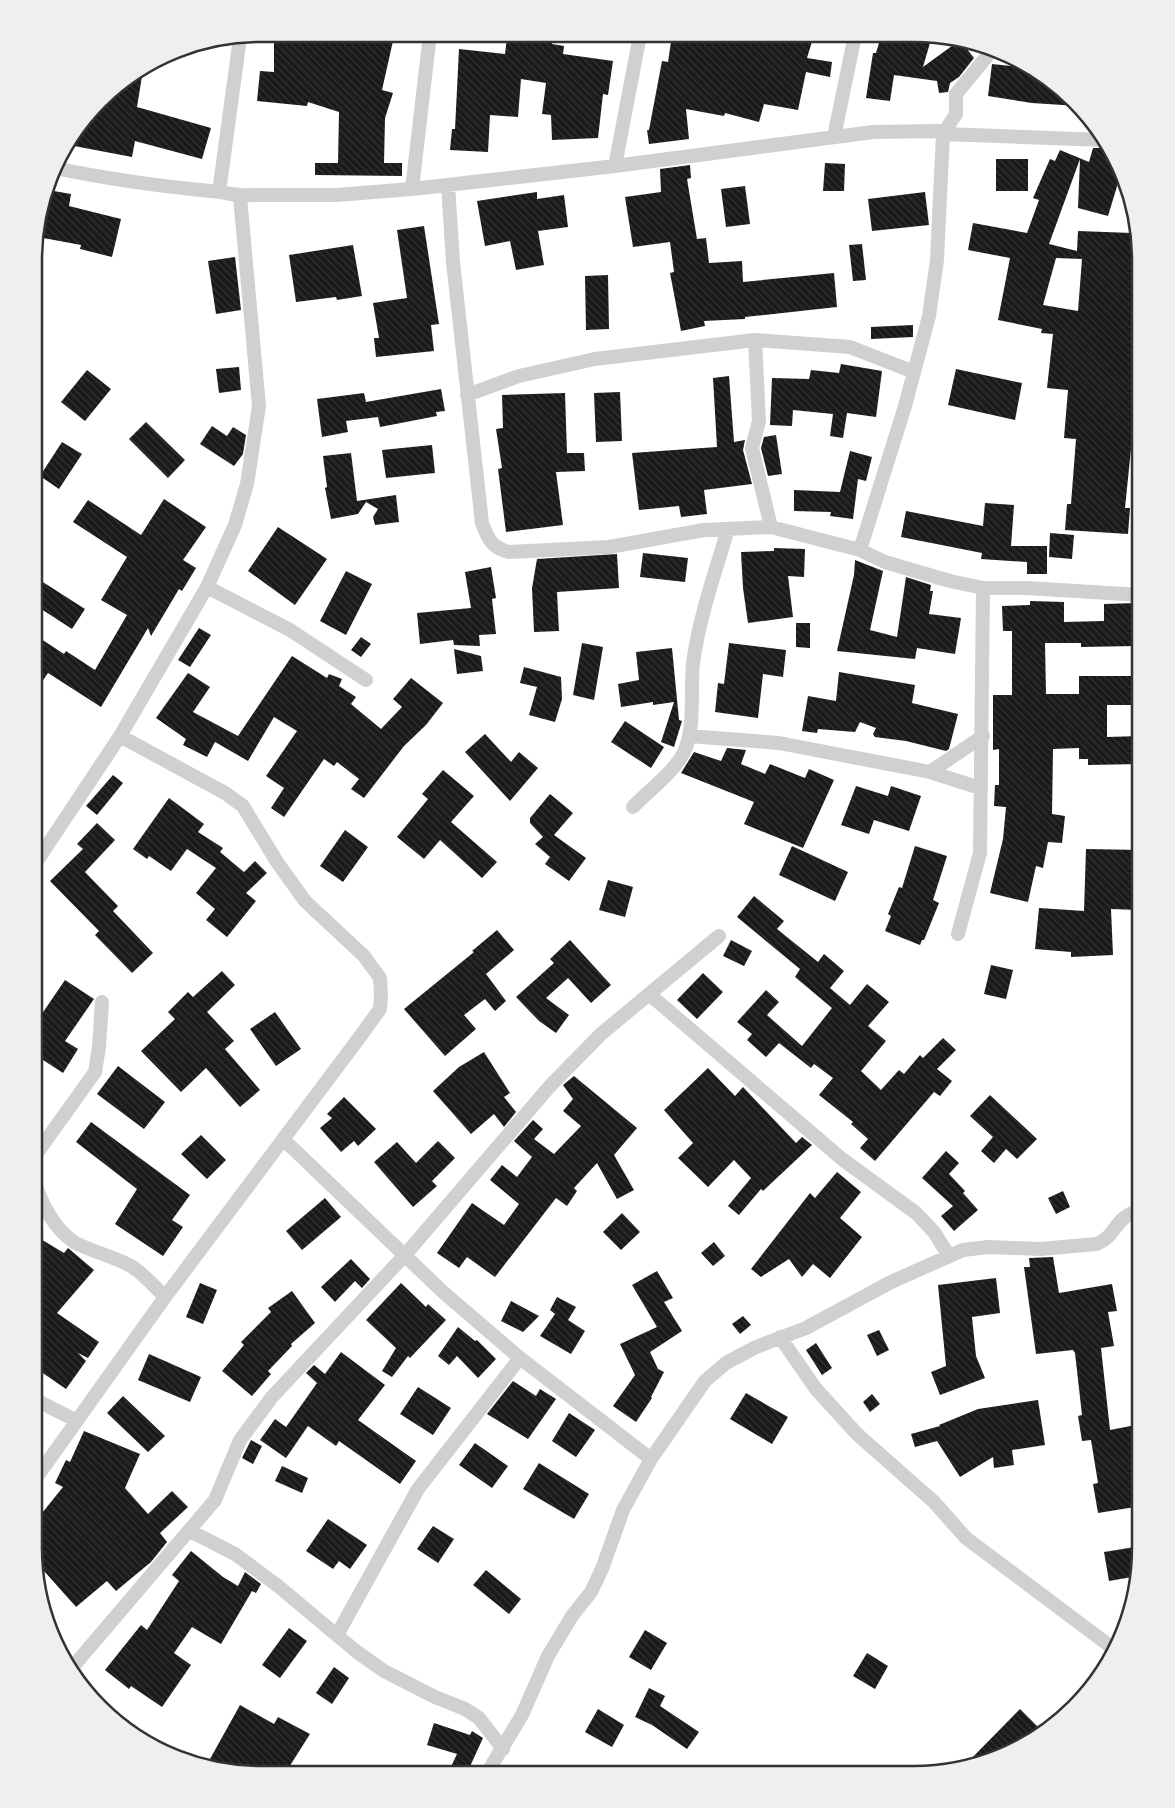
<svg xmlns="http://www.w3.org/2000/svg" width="1175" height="1808" viewBox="0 0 1175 1808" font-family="'Fira Sans',sans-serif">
<defs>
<pattern id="building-back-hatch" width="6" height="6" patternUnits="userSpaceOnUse" patternTransform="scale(1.25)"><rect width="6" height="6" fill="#1a1a1a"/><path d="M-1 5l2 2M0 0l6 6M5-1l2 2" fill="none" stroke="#333"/></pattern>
</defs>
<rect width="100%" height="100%" fill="#fff"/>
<!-- building -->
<path fill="url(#building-back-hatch)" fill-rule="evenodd" d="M274 34H362L393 41 382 90 393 93 385 118 384 163H402V176L315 175V163H338L339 112 308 102 307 106 257 101 260 71 274 72Z
M536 35H553L552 44 564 46 563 54 613 61 608 95 603 94 598 138 552 140 551 115 542 114 546 83 521 79 518 117 490 115 488 152 450 150 452 129H455L459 49 505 54 507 38 536 40Z
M672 35H814L807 58 832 62 830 77 806 72 798 110 764 104 759 122 725 113 724 116 686 109 689 139 649 144 647 130H649L662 61 668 62Z
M881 36H932L923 67 960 40 974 58 959 77 950 83 948 92 939 93 937 81 894 75 890 101 866 98 873 53H876Z
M1021 63 1052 80 1078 106 1032 103 988 96 992 64 1021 67Z
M143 70 137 107 211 128 202 159 135 141 132 157 69 145 111 90Z
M1093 148H1109L1115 157 1112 165 1122 170 1108 216 1078 208 1080 159 1049 244 1077 251 1078 231 1132 233 1131 271H1135L1132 314 1141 315 1137 362H1140L1134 405 1138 406 1133 449H1131L1125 508H1130L1128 534 1065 530 1067 504H1071L1076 439 1064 438 1068 390 1047 388 1053 334 1041 333 1042 329 998 320 1010 258 968 250 973 223 1027 233 1039 200 1033 198 1050 159 1055 161 1060 150 1089 162ZM1056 258 1082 259 1078 311 1043 305Z
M996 159H1028V191H996Z
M825 163 845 164 844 191H823Z
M690 165 691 178 687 179 697 239 706 238 709 263 742 261 743 282 834 273 837 307 745 317V319L704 321 705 326 681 331 670 273 674 272 670 242 633 247 625 197 661 192 660 169Z
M745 186 750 224 726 227 721 189Z
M48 190 71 194 69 206 121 219 112 257 80 249 81 245 38 237Z
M537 192V199L564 195 568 227 538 231 544 265 516 270 510 241 485 246 477 201Z
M925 192 929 225 872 231 868 199Z
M424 226 439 324 431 325 434 351 376 357 374 338H379L373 303 407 298 397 230Z
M862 244 866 280 853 281 849 245Z
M353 245 362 296 337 300 336 297 296 302 289 255Z
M235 257 241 310 216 314 208 261Z
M608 275 609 329 586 330 585 276Z
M913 325V337L871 339V327Z
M841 364 882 371 876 417 847 413 843 438 830 436 833 414 793 410 792 426 770 425 772 378 809 379 811 370 839 373Z
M239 367 241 390 219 393 216 369Z
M956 369 1022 383 1015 420 948 405Z
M87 370 111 389 85 421 61 402Z
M729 376 734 442 745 440 743 450 752 484 704 490 707 514 681 517 679 506 639 510 632 453 717 447 713 378Z
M441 389 445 411 436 412 437 416 380 427 378 417 346 421 348 432 322 437 317 399 364 393 366 402Z
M620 392 622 441 596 442 594 393Z
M565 393 567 453H584L585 471 556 472 563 525 506 532 498 469 502 468 496 429 503 428 502 395Z
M146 422 185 460 168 478 129 439Z
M212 426 227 436 233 427 246 435 243 454 234 466 200 444Z
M776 435 782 474 768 476 761 448 764 437Z
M62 442 82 454 59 489 40 476Z
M432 445 435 473 386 478 382 450Z
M850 451 872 457 866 481 858 479 853 519 830 516 831 512 794 511V490L840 492Z
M351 453 357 501 396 495 399 522 375 525 373 517 378 509 366 502 358 514 331 519 325 488 327 487 323 456Z
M164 499 206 527 183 560 196 568 182 591 179 589 151 636 148 628 101 707 48 673 35 692V635L64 654 66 651 95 670 127 615 101 600 127 557 73 522 88 500 141 535Z
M985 503 1014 505 1011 546H1047V574H1027V562L981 559 982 553 901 537 906 511 983 526Z
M278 527 327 559 295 605 248 571Z
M1050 533 1074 535 1072 559 1049 557Z
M774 548 805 549 804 577 788 576 793 617 748 623 743 588 741 552 774 551Z
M643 553 688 558 685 582 640 577Z
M617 554 619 588 557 592 559 631 534 632 532 588 537 559Z
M855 560 883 571 870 630 897 637 906 577 931 585 930 591H933L929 614 961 618 955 654 917 648 915 659 837 651 854 575Z
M491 567 496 598 492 599 496 634 479 635 480 646 454 645 453 640 420 644 417 613 471 608 465 572Z
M346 571 372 584 346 635 320 621Z
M35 577 85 609 72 629 35 605Z
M1030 601 1064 602V622L1104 621V604L1136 603V646L1081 647V643H1045L1046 694H1079V676H1135V705H1107V737L1141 736V764L1088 765V759H1079V748L1053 749 1052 814 1065 816 1062 843 1048 842 1043 868 1036 866 1028 902 990 893 1003 839 1006 807 994 806 995 785H999V749L993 750V695H1012V631H1003L1002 606 1030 605Z
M796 623H810V648L796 647Z
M199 628 211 635 190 667 178 660Z
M361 637 371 644 361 657 351 650Z
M582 643 603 647 594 700 573 695Z
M729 643 786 650 783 677 763 674 758 718 715 712 718 683 724 684Z
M672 648 679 720 682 721 674 747 661 742 674 702 653 705V702L621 707 618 684 639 680 636 652Z
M454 649 481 656 483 671 457 674Z
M292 656 327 678 329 674 342 679 339 686 356 697 351 704 381 729 402 707 393 699 411 678 443 703 426 725 404 746 364 798 351 789 359 779 337 762 334 766 324 759 284 817 271 808 284 788 266 776 297 731 274 717 248 761 215 742 207 757 183 745 186 739 156 718 188 673 210 687 193 712 238 736Z
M524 667 561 677 562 699 555 722 529 715 537 687 520 683Z
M839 672 915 685 912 703 958 714 949 749 946 751 906 741 875 737 873 734 876 728 860 722 855 732 818 729 817 733 802 731 808 696 836 701Z
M625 721 664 747 651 768 611 742Z
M485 734 511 762 519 752 538 768 510 801 465 752Z
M727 748 746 750 741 764 765 774 770 764 805 778 809 769 834 780 803 848 744 824 754 802 681 773 694 752 721 761Z
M443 770 474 796 451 822 497 862 482 878 440 840 424 859 397 837 428 799 422 794Z
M113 775 123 783 97 815 86 806Z
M856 786 888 796 891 786 921 796 909 831 874 820 869 834 841 825Z
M550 794 573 813 554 835 586 858 569 881 545 864 550 857 535 844 543 837 530 823V818Z
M169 798 204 824 198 832 223 848 220 852 244 872 255 861 267 873 246 893 256 901 227 937 206 920 215 909 196 893 216 868 187 849 171 871 149 856 147 859 133 849Z
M97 823 115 840 85 872 118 906 113 911 153 953 132 973 95 935 99 931 50 881 83 849 77 844Z
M345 830 368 847 343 882 320 866Z
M792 846 848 872 835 901 779 875Z
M915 846 947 856 933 900 939 903 924 940H922L920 945 885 931 891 916 888 914 899 887 902 888Z
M1086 849 1141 850 1139 910 1111 909 1113 955 1071 957V952L1035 949 1039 908 1084 911Z
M608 880 633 887 625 917 599 910Z
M754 896 784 921 777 929 818 962 824 954 844 971 830 988 850 1005 867 984 889 1002 868 1026 886 1041 861 1071 881 1090 899 1070 904 1074 920 1055 923 1058 943 1038 956 1050 937 1069 952 1081 940 1096 934 1092 875 1161 860 1148 868 1139 851 1124 853 1122 819 1095 833 1078 814 1064 811 1068 779 1043 766 1057 747 1040 752 1034 737 1022 766 990 779 1002 767 1015 802 1046 832 1008 795 977 800 969 737 917Z
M497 930 514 950 486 974 506 1001 495 1011 485 999 464 1015 476 1029 445 1056 404 1009 474 952 472 951Z
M570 940 611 985 591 1003 568 978 546 998 569 1015 556 1033 539 1021 516 997 554 963 550 959Z
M731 940 752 951 744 966 723 956Z
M991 965 1013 970 1006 999 984 994Z
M222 971 235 985 207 1012 234 1041 225 1049 260 1090 240 1107 206 1068 181 1092 141 1051 175 1019 168 1012 188 992 193 997Z
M703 973 723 992 697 1019 677 1000Z
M65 980 94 999 65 1041 78 1049 63 1073 34 1054 35 1024Z
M275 1012 301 1049 276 1066 250 1029Z
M484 1052 510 1093 504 1097 516 1112 504 1127 494 1114 471 1134 433 1091 459 1067Z
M118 1066 165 1102 144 1129 97 1094Z
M708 1068 735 1096 743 1087 796 1143 802 1137 812 1145 763 1191 761 1189 739 1215 728 1206 751 1178 734 1160 708 1187 678 1158 693 1143 664 1110Z
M574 1076 637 1128 614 1155 634 1190 617 1199 597 1163 574 1188 577 1191 567 1206 556 1198 495 1277 467 1257 459 1268 437 1253 472 1203 504 1225 519 1204 490 1180 502 1165 517 1177 532 1157 514 1141 533 1120 543 1129 534 1139 554 1154 581 1126 563 1111 573 1099 563 1085Z
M990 1095 1037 1139 1017 1159 1006 1149 994 1163 981 1151 993 1137 970 1116Z
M344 1097 376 1129 358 1146 354 1141 341 1152 320 1128 332 1118 327 1114Z
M91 1122 190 1195 172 1220 183 1227 163 1256 115 1224 137 1189 76 1142Z
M201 1135 226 1160 207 1179 181 1154Z
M438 1141 455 1158 432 1181 437 1186 413 1207 374 1162 397 1142 416 1163Z
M946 1151 959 1163 949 1174 965 1191 963 1193 978 1210 954 1231 941 1216 953 1206 922 1178Z
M837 1172 861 1192 840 1218 862 1237 830 1278 813 1264 802 1277 789 1259 761 1277 751 1269 810 1193 815 1198Z
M1063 1191 1070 1207 1056 1214 1048 1198Z
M325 1198 341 1217 302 1250 286 1231Z
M622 1213 640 1232 621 1250 603 1232Z
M34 1235 64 1253 68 1248 94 1270 57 1313 99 1342 88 1358 78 1353 86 1361 66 1389 34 1367Z
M714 1242 725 1256 713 1266 701 1253Z
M1053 1257 1059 1293 1112 1284 1117 1311 1108 1312 1114 1346 1101 1348 1110 1430 1141 1424V1506L1098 1513 1093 1484 1098 1483 1091 1440 1082 1441 1078 1416 1082 1415 1075 1353 1073 1350 1036 1354 1024 1267H1030L1029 1258Z
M351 1259 370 1279 362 1288 355 1281 335 1302 321 1287Z
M657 1271 673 1298 664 1302 682 1331 650 1352 658 1369 664 1372 651 1397 652 1398 636 1422 613 1406 635 1375 620 1344 657 1327 632 1285Z
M996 1278 1000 1313 972 1317 976 1356 985 1378 940 1395 931 1372 946 1366 938 1285Z
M200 1283 217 1290 203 1324 186 1317Z
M401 1283 426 1307 428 1304 446 1320 410 1358 408 1356 392 1377 382 1371 396 1348 366 1320Z
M292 1291 315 1323 291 1344 292 1346 268 1371 271 1374 252 1396 222 1371 244 1345 241 1342 271 1312 268 1308Z
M557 1297 576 1307 568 1320 585 1331 571 1354 540 1336 555 1314 550 1310Z
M511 1301 539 1316 523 1332 501 1321Z
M743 1316 751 1325 740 1334 732 1324Z
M458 1327 475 1341 477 1340 496 1359 478 1378 457 1356 449 1365 438 1356Z
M879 1330 889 1350 877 1356 867 1335Z
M816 1343 832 1368 822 1375 806 1350Z
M341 1352 385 1385 358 1420 416 1461 400 1484 339 1441 336 1446 308 1426 286 1458 260 1440 275 1419 286 1427 317 1383 306 1373 314 1365 325 1374Z
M149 1354 201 1377 190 1402 138 1380Z
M513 1381 536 1396 540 1389 556 1399 528 1439 487 1414Z
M418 1387 451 1408 433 1435 400 1414Z
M746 1393 788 1417 772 1444 730 1419Z
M872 1394 880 1404 870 1412 863 1402Z
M123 1396 165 1436 148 1452 107 1413Z
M1038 1400 1045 1445 1012 1450 1014 1465 994 1468 993 1457 960 1477 937 1441 915 1447 911 1434 940 1426 939 1425 978 1409Z
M569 1413 595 1430 576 1457 552 1441Z
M84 1431 140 1454 125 1488 148 1514 172 1491 188 1507 160 1533 167 1542 151 1562 116 1591 107 1581 76 1607 37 1563 34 1548V1523L63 1487 55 1483 66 1460 70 1462Z
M251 1440 262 1446 253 1464 242 1458Z
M475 1443 508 1466 492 1488 459 1465Z
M539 1463 589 1494 574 1519 523 1489Z
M282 1466 308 1478 302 1493 275 1481Z
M328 1519 367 1545 350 1569 339 1561 333 1569 306 1551Z
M433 1526 454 1539 438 1563 417 1549Z
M1141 1546 1138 1576 1109 1581 1104 1552Z
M191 1551 223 1577 238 1586 245 1572 261 1584 256 1593 252 1591 221 1644 192 1627 174 1653 191 1665 162 1707 131 1686 129 1689 105 1670 141 1625 147 1630 179 1581 172 1575Z
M486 1570 521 1599 509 1614 473 1585Z
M289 1628 307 1641 280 1678 262 1665Z
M645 1630 667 1643 651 1670 629 1657Z
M867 1653 888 1666 875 1689 853 1676Z
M334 1667 349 1678 332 1704 316 1693Z
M649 1688 665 1696 660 1706 699 1732 687 1749 652 1725 635 1717Z
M240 1705 274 1724 278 1717 310 1734 286 1772H235L210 1759Z
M598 1709 624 1725 612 1747 585 1732Z
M1020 1709 1038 1727 1020 1746 1002 1757 966 1764Z
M434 1723 470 1735 472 1731 483 1738 467 1773H448L457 1754 427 1745Z"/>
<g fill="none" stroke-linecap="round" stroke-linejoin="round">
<!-- minor -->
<path stroke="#d0d0d0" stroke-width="14" d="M834 137 855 35
M615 166 640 35
M55 168C107 179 158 186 211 191 226 192 238 197 253 195H336L412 189 615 166 873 132 939 131 943 134 1105 140
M448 185 453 262 482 523C488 539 492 548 509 552L609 547 704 530 771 527 860 550 885 562 950 581 983 588H1026L1141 595
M412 189 430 34
M219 192 240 38
M755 340 759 421 752 448 771 527
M467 395 519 376 595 359 755 340 850 347 914 372
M860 550 905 406 929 316 937 260 943 134 956 114V94L993 49
M207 587 290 630 366 680
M689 736 779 743 930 772 980 788
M930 772 983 736
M633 807C649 790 672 774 683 754 696 730 690 690 693 663 699 618 715 573 728 529
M35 864 120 736 207 587 235 525 247 484 259 406 240 197
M958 934 980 853 983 588
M649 994 842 1159 916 1213 934 1232 949 1256
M283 1139 443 1292 520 1358 651 1459
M34 1165 37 1153 95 1072 99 1047 102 1002
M34 1178C39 1200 54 1229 74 1242 92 1252 113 1256 131 1266 144 1274 154 1286 165 1297
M780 1337 816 1389 857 1434 934 1502 966 1538 1114 1649
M34 1399 77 1421
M34 1481 165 1297 359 1038 380 1009 381 994 380 978 364 956 305 901 277 862 243 806 225 793 120 736
M190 1531 235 1554 278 1586 357 1652 384 1671 435 1697 465 1709 479 1718 503 1749
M337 1635 418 1489 520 1358
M71 1669 215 1500 240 1440 272 1397 405 1255 550 1086 601 1034 719 936
M487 1773 522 1715 548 1656 572 1616 591 1592 602 1569 623 1510 651 1459 705 1381 726 1363 756 1347 806 1328 891 1282 963 1250 988 1247 1040 1249 1097 1244C1119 1234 1113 1217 1141 1210"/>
</g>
<!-- crop -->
<path d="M0 0H1175V1808H0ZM260 42H914A218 218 0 0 1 1132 260V1548A218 218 0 0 1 914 1766H260A218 218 0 0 1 42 1548V260A218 218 0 0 1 260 42Z" fill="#efefef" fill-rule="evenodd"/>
<path fill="none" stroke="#333" stroke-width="2.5" d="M260 42H914A218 218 0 0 1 1132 260V1548A218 218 0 0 1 914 1766H260A218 218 0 0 1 42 1548V260A218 218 0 0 1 260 42Z"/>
</svg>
